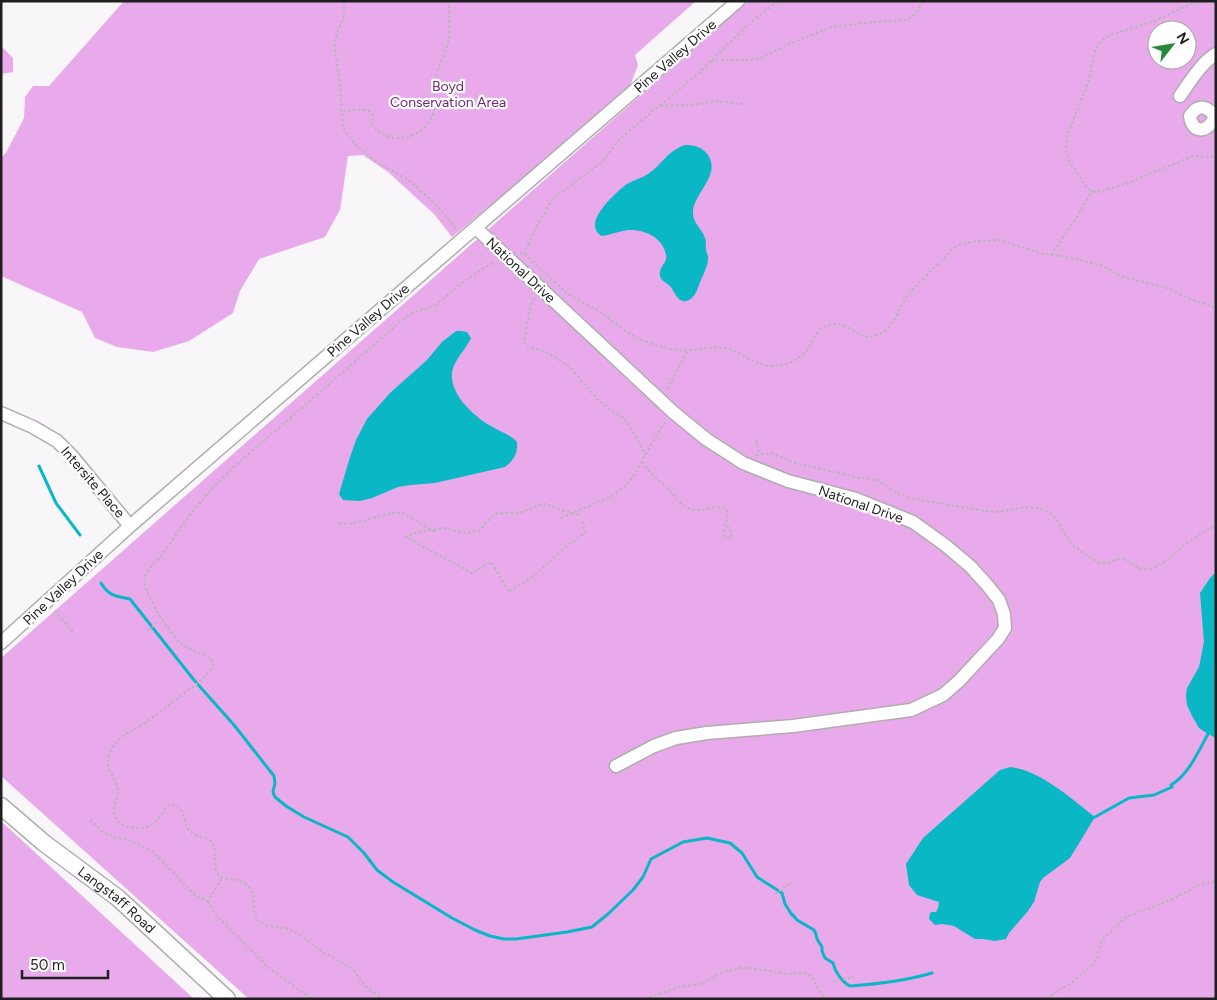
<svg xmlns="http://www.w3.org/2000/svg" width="1217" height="1000" viewBox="0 0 1217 1000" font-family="Figtree,sans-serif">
<rect width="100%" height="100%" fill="#f9f6f9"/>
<!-- green -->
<path fill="#e8aaeb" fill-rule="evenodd" d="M124 1H696L635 55 638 65 628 91 452 237 434 214 388 172 363 155 348 156 340 210 325 237 259 259 240 291 233 313 189 341 153 352 117 347 95 338 82 312 1 276V158L7 151 24 118 25 97 33 86H49Z
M748 1H1216V999H249L1 776V658ZM1157 30H1187V60H1157Z
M1 46 13 58V72L1 74Z
M1 821 194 999H1Z"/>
<!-- water -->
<path fill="#0ab7c5" d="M685 145C695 145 702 147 708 155 721 175 695 192 693 211 692 223 702 228 705 238 707 242 705 245 706 249 706 251 707 254 708 256 709 265 702 277 699 285 697 290 695 297 689 300 679 305 675 293 670 286 667 283 661 281 660 276 658 267 668 263 666 255 663 237 644 229 628 230 619 231 611 235 602 236 580 224 616 192 627 184 634 180 642 178 648 174 663 164 666 152 685 145Z
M456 331H461L467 332 471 338C466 349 457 357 453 368 446 391 473 416 491 426 500 432 510 434 517 442 518 453 514 460 505 467L435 483 411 485 398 487 372 498 360 501 343 500 339 494 350 457 356 440 367 419 390 393 427 360 442 342Z
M1216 572V738L1208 734 1199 728 1192 716 1187 705 1186 695 1187 688 1199 667 1204 642 1200 593 1210 578Z
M1010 767C1040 770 1072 799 1095 817L1070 858 1043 878 1040 882 1034 902 1028 911 1009 933 1006 939 995 941 983 939H975L954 926 942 924 935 925 929 919 930 913 932 912H936L938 908 939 902 917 895 909 885 906 864 923 838 1000 770Z"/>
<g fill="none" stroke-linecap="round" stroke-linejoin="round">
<!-- stream -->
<path stroke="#0ab7c5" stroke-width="3" d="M39 466 56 503 80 535
M101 583C109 596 115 596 130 599L194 680 234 725 274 776 275 783 273 792 275 797 286 806 304 817 348 837 364 853 377 870 393 882 452 918 475 930 490 936 504 939H516L567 932 592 927 608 914 633 890 643 877 651 859 683 842 707 838 730 843 742 853 757 877 782 893 785 904 792 915V914L797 920 814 930 816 934 817 939 822 947V951L825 958 833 963C835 972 842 982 850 986 878 984 905 981 932 973
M1095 817 1129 798 1154 795 1172 787 1171 785C1189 774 1198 752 1208 734"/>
<defs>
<path id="minor" d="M1180 96C1190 82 1201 63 1216 54
M1214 118C1207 134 1192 133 1190 116 1197 105 1205 105 1214 115L1216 114
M476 228 673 412 706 439 743 463 788 481 856 499 913 522 945 545 970 566 988 586 999 600 1004 614 1005 628 998 639 959 681 943 695 911 710 793 726 707 733 676 738 654 746 616 766
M1 413 33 427 57 441 72 456 130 526
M1 643 130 526 738 1"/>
<g id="major">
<path id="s1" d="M1 806 44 843 118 898 227 999"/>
</g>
</defs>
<!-- minor casing -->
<use href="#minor" stroke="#b0acb0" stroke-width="15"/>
<!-- major casing -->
<use href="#major" stroke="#b0acb0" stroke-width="19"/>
<!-- path -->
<path stroke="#b8b5b8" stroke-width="2" stroke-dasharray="2.5 2.5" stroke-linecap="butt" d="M344 1V16L334 42 340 86 343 128 357 147 377 162 410 181 436 205 456 228
M1197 1 1152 22 1113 34 1105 38 1100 43 1096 49 1093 59 1089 81 1076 113 1067 137 1066 152 1069 160 1087 188 1092 191 1099 192 1128 183 1193 156 1216 157
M711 61 726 60H748L761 58 791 43 832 27 874 22 906 20 911 17 916 13 924 1
M661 106 694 105 717 101 743 104
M343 112C354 110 378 104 372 124 379 134 387 137 398 138 414 139 431 126 434 110 437 99 433 87 436 75 440 62 448 50 449 36 450 24 449 13 449 1
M520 253 525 254C539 267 553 281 567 293 578 301 592 306 603 314 613 321 623 330 634 336 646 343 664 348 677 350 695 353 712 344 730 349 733 350 736 352 740 354 754 362 769 370 786 364 795 362 805 354 810 346 815 338 816 330 826 326 847 317 859 342 875 336 895 330 898 307 909 293L954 248 962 244 977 241 999 240 1040 253 1077 259 1100 265 1124 277 1167 288 1188 298 1216 308
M524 254 533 233 551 201 560 193 601 163 619 140 626 134C651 112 677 92 702 70 726 47 750 20 779 1
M1051 255 1078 215 1092 191
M534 298 530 308 524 342 526 345 529 347 546 352 569 366 597 399 613 412 621 416 628 423 646 455
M667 389 687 352
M756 440 759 454
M756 455 771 453 799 464 856 477 878 480 895 492 909 498 991 512C1009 512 1030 502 1048 512 1059 518 1062 533 1070 542 1074 547 1080 550 1085 554 1090 557 1096 562 1102 563 1109 564 1114 559 1121 559 1130 559 1136 571 1149 569 1162 567 1173 554 1183 546 1193 538 1204 531 1216 526
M642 462C650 473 657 479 667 488 676 496 681 508 694 510 705 512 716 504 726 509 731 522 721 525 724 536L729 538 732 536C732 531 729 528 726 525
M579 515 558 509 543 503 520 513H506L495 514 479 531 463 533 445 528 414 533 406 537 472 573 491 562 509 592 537 573 569 544 586 532 582 522
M561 518 612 496 624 487 633 477 656 436 666 421
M339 523 346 524 354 523 392 513 402 512 436 533
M55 611 73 632
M148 630 157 623
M90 820 103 832 117 838 132 841 152 851 196 896 208 901 222 878
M775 894 792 882
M208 901 216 915 269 968 312 999
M833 981 854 977
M384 999C377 994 368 990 363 983 358 978 356 972 351 968 340 961 329 956 318 949 310 943 302 936 293 931 283 925 265 929 258 920 250 910 258 895 247 885 237 876 225 882 219 875 211 866 219 853 212 843 208 837 198 837 192 833 180 825 188 801 168 806 163 811 160 819 154 823 144 832 119 829 115 816 112 807 118 799 118 790 118 788 117 785 116 783 109 767 104 765 112 748 118 737 129 733 138 727 155 716 171 703 187 691 195 685 207 677 212 668 218 655 193 652 186 647 172 639 149 601 145 585 142 572 153 566 160 557 167 549 172 540 178 532 188 517 200 502 213 488 233 466 257 447 280 427 320 392 360 357 399 323L412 313 433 306 443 299 462 283 483 268 494 263
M645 999 679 987 701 984 724 972 740 968H750L787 974 798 973 808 974 814 980 818 988 825 999
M1047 999 1057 991 1071 983 1092 965 1097 958 1101 943 1105 937 1126 917 1173 899 1197 886 1216 881"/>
<!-- minor -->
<use href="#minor" stroke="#fff" stroke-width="12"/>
<!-- major -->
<use href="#major" stroke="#fff" stroke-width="16"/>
</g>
<g text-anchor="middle" stroke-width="4.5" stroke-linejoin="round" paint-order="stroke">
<!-- street labels -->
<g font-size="14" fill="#1f1e1f" stroke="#fff">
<text transform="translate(675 56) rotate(-41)" y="5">Pine Valley Drive</text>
<text transform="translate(521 270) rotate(43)" y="5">National Drive</text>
<text transform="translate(368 320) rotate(-41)" y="5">Pine Valley Drive</text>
<text transform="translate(93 482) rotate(49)" y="5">Intersite Place</text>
<text transform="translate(861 504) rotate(19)" y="5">National Drive</text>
<text transform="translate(63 587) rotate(-43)" y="5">Pine Valley Drive</text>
<text dy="5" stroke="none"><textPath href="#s1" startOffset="149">Langstaff Road</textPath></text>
</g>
<!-- park labels -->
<g font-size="14" fill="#722578" stroke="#fff">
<text x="448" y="91">Boyd<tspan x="448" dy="16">Conservation Area</tspan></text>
</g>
</g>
<!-- border -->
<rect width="1217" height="1000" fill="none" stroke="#1f1e1f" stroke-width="5"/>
<!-- north arrow -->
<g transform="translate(1172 45) rotate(59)"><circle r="24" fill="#ffffff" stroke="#a5a5a5"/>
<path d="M0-4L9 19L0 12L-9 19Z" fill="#28883b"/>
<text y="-8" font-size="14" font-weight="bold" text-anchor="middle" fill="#1f1e1f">N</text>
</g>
<!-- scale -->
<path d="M22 970v8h86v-8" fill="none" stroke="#1f1e1f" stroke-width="2.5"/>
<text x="30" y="970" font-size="15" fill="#1f1e1f" stroke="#ffffff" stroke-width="4" paint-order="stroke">50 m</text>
</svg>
